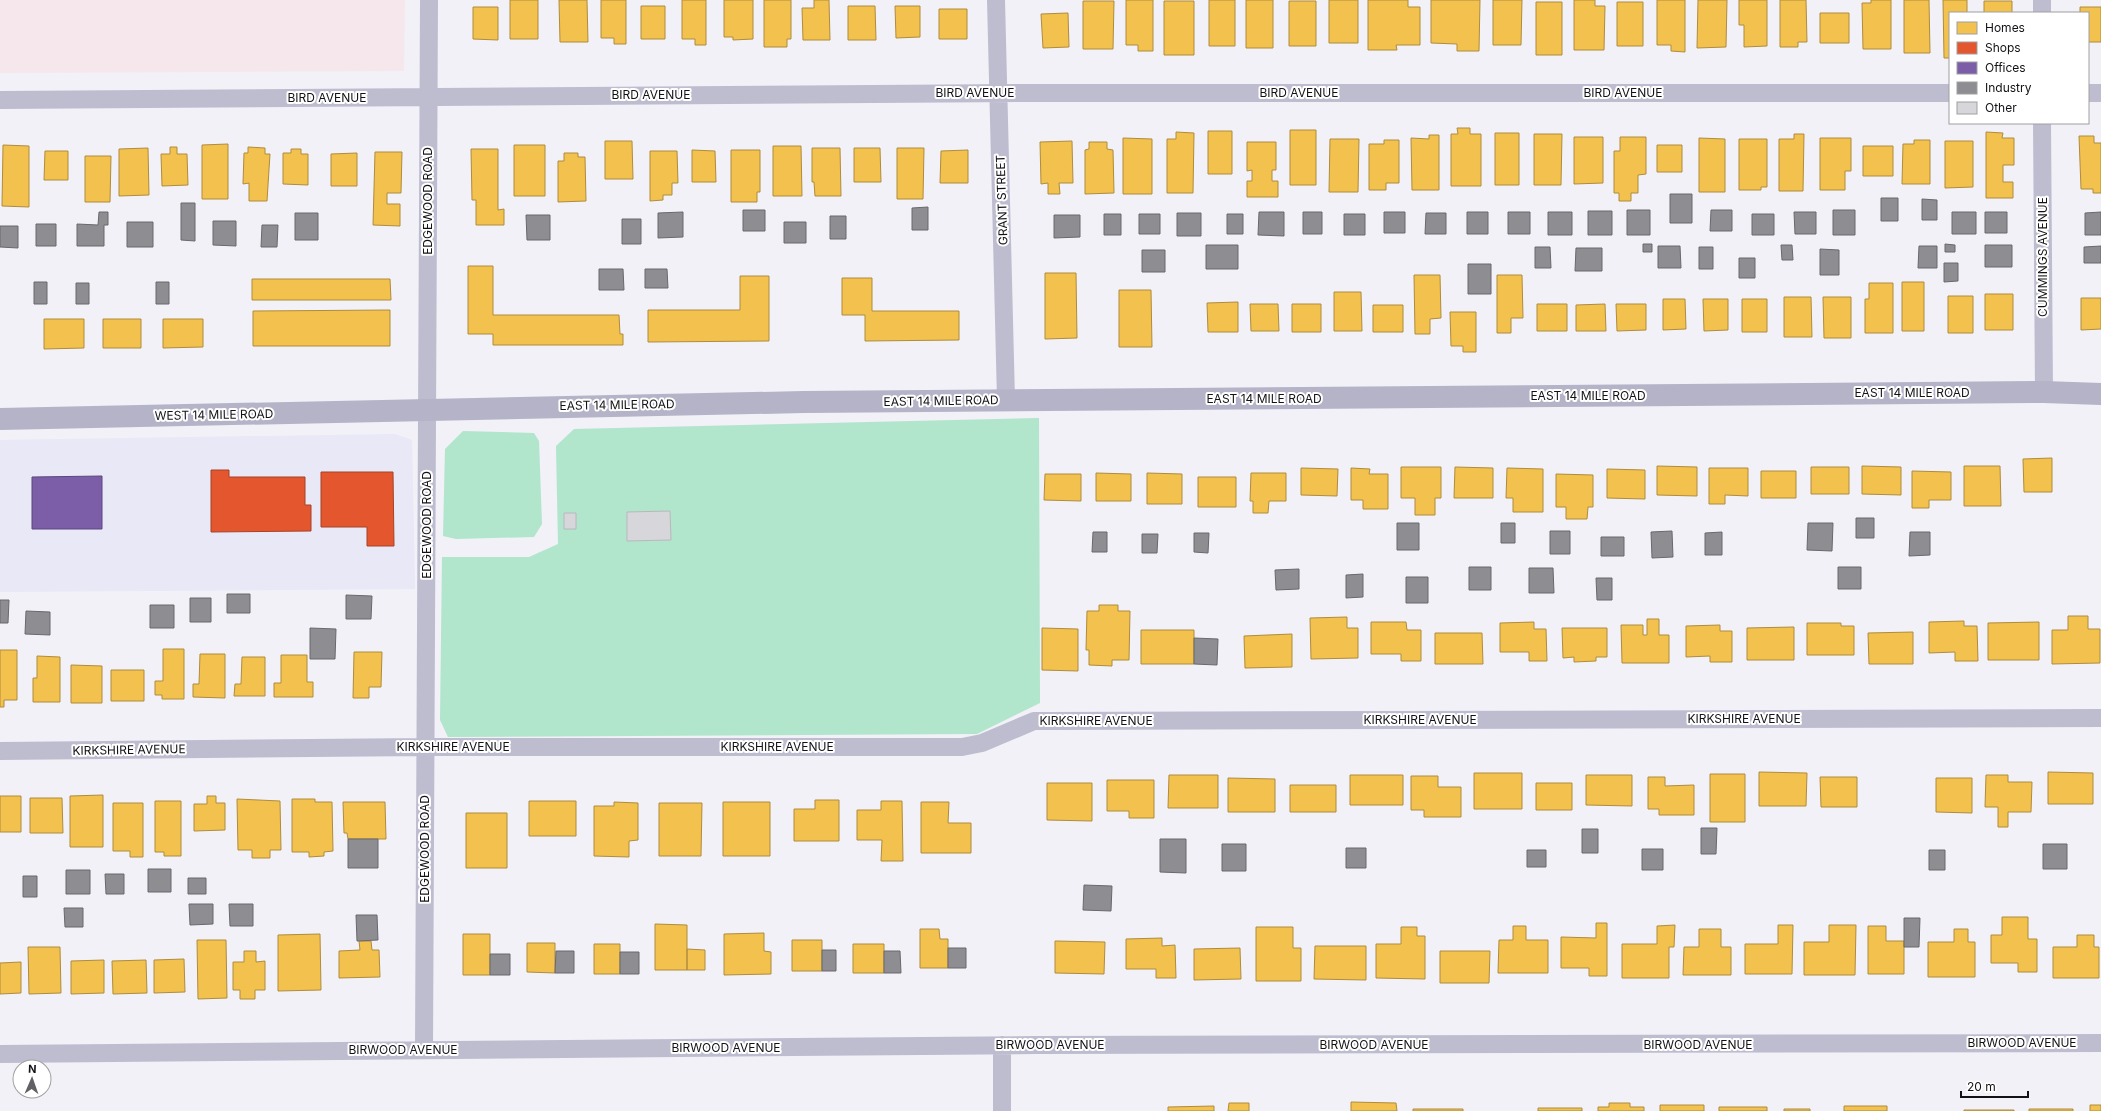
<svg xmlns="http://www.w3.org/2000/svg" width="2101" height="1111" viewBox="0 0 2101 1111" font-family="Inter,sans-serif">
<rect width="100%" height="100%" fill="#f1f1f7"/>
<!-- built -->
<path fill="#e8e8f6" d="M395 434 412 440 415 589 0 592V440Z"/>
<!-- education -->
<path fill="#f5e7ec" d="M0 0H405L404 71 0 73Z"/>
<!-- green -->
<path fill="#b1e5cc" d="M1039 418 1040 703 977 734 448 737 440 720 442 557H529L558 544 556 446 574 429Z
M463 431 534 433 539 441 542 524 534 537 456 539 443 536 445 449Z"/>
<!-- homes -->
<path fill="#f2c14e" stroke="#af8c3d" d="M510 0H538V39H510Z
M559 0H587L588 42H560Z
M601 0H626V44H614V38H601Z
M682 0H706V45H695V39H682Z
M724 0H753V39L733 40V37H724Z
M764 0H791V39H787V47H764Z
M814 0H829L830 40H803L802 8H814Z
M1126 0H1153V51H1138V45H1126Z
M1209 0H1235V46H1209Z
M1246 0H1273V48H1246Z
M1329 0H1358V43H1329Z
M1368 0H1408V7H1420V45H1396L1397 50H1368Z
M1431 0H1480L1479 51H1457V44L1431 43Z
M1493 0H1522L1521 45H1493Z
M1574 0H1595V6H1605L1604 50H1574Z
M1657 0H1685V52L1671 51V45H1657Z
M1698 0H1727L1726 47 1697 48Z
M1739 0H1767V46L1744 47V25H1739Z
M1780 0H1806L1807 42H1798V47H1780Z
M1871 0H1891V49H1863L1862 3H1871Z
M1904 0H1929L1930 53H1904Z
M1943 0H1967V13H1950V58H1944Z
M1083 1H1114L1113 49H1083Z
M1164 1H1194V55H1164Z
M1289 1H1316V46H1289Z
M1984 1H2012V13H1984Z
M1536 2H1562V55H1536Z
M1617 2H1643V46H1617Z
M641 6H665V39H641Z
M848 6H875L876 40H848Z
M895 6H920V37L896 38Z
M473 7H498V40L473 39Z
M2080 7H2101V42H2088V13H2080Z
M939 9H967V39H939Z
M1068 13 1069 47 1043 48 1041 14Z
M1820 13H1849V43H1820Z
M1457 128H1470V134H1481V186H1451V134H1458Z
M1290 130H1316V185H1290Z
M1208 131H1232V174H1208Z
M1176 132 1194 133 1193 193H1167V139H1176Z
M1986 132 2003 133 2002 138H2014V165H2003V182H2013V198H1986Z
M1495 133H1519V185H1495Z
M1534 134H1562L1561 185H1534Z
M1794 134H1804L1803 191H1779V139H1794Z
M1429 135H1439V190H1412L1411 138 1429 139Z
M2079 136H2094V143H2101V193H2093V189H2081Z
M1574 137H1603V183L1574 184Z
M1620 137H1646V174L1638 175V193H1631V201H1619V193H1614V151H1620Z
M1123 138 1152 139V194H1123Z
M1699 138 1725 139V192H1699Z
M1820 138H1851V171H1845V190H1820Z
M1330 139H1359L1358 192H1329Z
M1739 139H1767V187H1761V190H1739Z
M1384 140H1399V183H1386V190H1369V144H1384Z
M1914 140H1930V184H1902L1903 144H1914Z
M605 141H632L633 179H605Z
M1072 141 1073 183H1059L1060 194H1048V183L1041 184 1040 142Z
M1945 141H1973V187L1945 188Z
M1089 142H1107V149L1113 150 1114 193 1085 194V150L1089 149Z
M1247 142H1276V170H1272V181H1278V197H1247V181H1252V170L1247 171Z
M228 144V199H202V145Z
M3 145 29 146V207L2 206Z
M514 145H545V196H514Z
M1657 145H1682V172H1657Z
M773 146H801L802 196H773Z
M1863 146H1893V176H1863Z
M170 147H177V154H187L188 185 162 186 161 154H170Z
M248 147 265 148V154H270L267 201H249V183L243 184 244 153H248Z
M148 148 149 195 119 196V149Z
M812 148H840L841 196H815L814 182H812Z
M854 148H880L881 182H854Z
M897 148H924L923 199H897Z
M291 149H301V154H308V185L283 184V153H291Z
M471 149H498V210L504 209V225H476V200H472Z
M692 150 715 151 716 182H692Z
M731 150H760V192H757V202H731Z
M968 150V183H940L941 151Z
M45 151H68V180H44Z
M650 151H677L678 183H672V195H663V200L650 201Z
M375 152H402L401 193H387V204H400V226L373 225Z
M357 153V186H331V154Z
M564 153H578V157H585L586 201 558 202V161H564Z
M85 156H111L110 202H85Z
M468 266H493V315H619L620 334H623V345H493V334H468Z
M1045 273H1076L1077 338 1045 339Z
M1414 275H1440L1441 318 1430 319V334H1415Z
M1497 275H1522L1523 318H1511V333H1497Z
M740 276H769V341L648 342V310H740Z
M842 278H872V311H959V340L865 341V315H842Z
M252 279H390L391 300H252Z
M1902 282H1924V331H1902Z
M1869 283H1893V333H1865V299H1869Z
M1119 290H1151L1152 347H1119Z
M1334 292H1361L1362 331H1334Z
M1985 294H2013V330H1985Z
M1948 296H1973V333H1948Z
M1784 297H1811L1812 337H1784Z
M1823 297H1851V338H1824Z
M2081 298H2101V329L2081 330Z
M1663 299H1685L1686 329 1663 330Z
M1703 299H1728V330L1704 331Z
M1742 299H1767V332H1742Z
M1238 302V332H1208L1207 303Z
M1250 304H1278L1279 331H1251Z
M1292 304H1321V332H1292Z
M1537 304H1567V331H1537Z
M1605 304 1606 331H1576V305Z
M1616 304H1646V330L1617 331Z
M1373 305H1403V332H1373Z
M390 310V346H253V311Z
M1450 312H1476V352H1463V346H1451Z
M44 319H84V348L44 349Z
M103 319H141V348H103Z
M163 319H203V347L163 348Z
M2052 458V492H2024L2023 459Z
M1657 466 1697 467V496L1657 495Z
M1862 466 1901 467V495L1862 494Z
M1964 466H2000L2001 506H1964Z
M1401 467H1441V498H1435V515H1415V498H1401Z
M1455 467 1493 468V498H1454Z
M1811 467H1849V494H1811Z
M1301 468 1338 469 1337 496 1301 495Z
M1351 468 1370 469 1369 474H1388V509H1363V500H1351Z
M1507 468 1543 469V512H1513V498H1506Z
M1709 468H1748V496L1725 495V504H1709Z
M1607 469 1645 470V499L1607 498Z
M1761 471H1796V498H1761Z
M1912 471 1951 472V500H1929V508H1912Z
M1096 473 1131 474V501H1096Z
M1147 473 1182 474V504H1147Z
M1251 473H1286V501H1269L1268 513H1253V501H1250Z
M1045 474H1081V501L1044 500Z
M1556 474 1593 475V507H1588L1587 519H1566V507H1556Z
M1198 477H1236V507H1198Z
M1099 605H1118V611H1130L1129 660H1112V666L1089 665V650H1086L1087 611H1099Z
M2068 616H2088V629H2100V663L2052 664V630H2068Z
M1347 617V628H1358V658L1311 659 1310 618Z
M1647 619H1659V635H1669V663H1622L1621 625H1643V635H1647Z
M1964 621V626H1977L1978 661H1955V652L1929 653V622Z
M1371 622H1406L1407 630H1421V661H1401V654H1371Z
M1534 622V629H1546L1547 661H1529V652H1500V623Z
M2039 622V660H1988V623Z
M1807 623H1841V626H1854V655H1807Z
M1720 625V631H1732V662H1710V656L1686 657V626Z
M1794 627V660H1747V628Z
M1042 628 1078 629V671L1042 670Z
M1562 628H1607V657H1596V661L1574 662V657L1563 658Z
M1141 630H1194V664H1141Z
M1913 632V664H1869L1868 633Z
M1435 633H1482L1483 664H1435Z
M1292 634V667L1245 668 1244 636Z
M163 649H184V699H162V695H155V681H163Z
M0 650H17V700H4V707H0Z
M354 652H382L381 687H369V698H353Z
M200 654H225V698L193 697V684H199Z
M281 655H307V682H313V697H274V683H281Z
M37 656 60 657V702H33V678H37Z
M242 657H265V696H234L235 684H241Z
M71 665 102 666V703H71Z
M111 670H144V701H111Z
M1759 772 1807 773 1806 806H1759Z
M2048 772 2093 773V804H2048Z
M1474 773H1522V809H1474Z
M1710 774H1745V822H1710Z
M1169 775H1218V808H1168Z
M1350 775H1403V805H1350Z
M1586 775H1632V806L1586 805Z
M1986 775H2008V782H2032L2031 812H2008V827H1998V807H1985Z
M1411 776H1438V787H1461V817H1424V810H1411Z
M1648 777H1665V786L1694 785V815H1659V809H1648Z
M1820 777H1857V807H1821Z
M1228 778 1275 779V812H1228Z
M1936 778H1972V813L1936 812Z
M1107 780H1154V818H1129V811H1107Z
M1047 783H1092V821L1047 820Z
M1536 783H1572V810H1536Z
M1290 785H1336V812H1290Z
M103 795V847H70V796Z
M0 796H21V832H0Z
M207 796H216V803H225V830L194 831V804H207Z
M30 798H62L63 833H30Z
M237 799 280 801 281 850H270V858H252V850H238Z
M292 799H315V802H332L333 851 324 852V856L309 857V852H292Z
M815 800H839V841H794V809H815Z
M155 801H181V856H164V852H155Z
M529 801H576V836H529Z
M881 801H902L903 861H881L882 840H857V810H881Z
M343 802H385L386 839H348L347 833H344Z
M614 802 638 803V840L629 841V857L594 856V806H614Z
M723 802H770V856H723Z
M921 802H949L948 823H971V853H921Z
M113 803H143V857H130V851H113Z
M659 803H702L701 856H659Z
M466 813H507V868H466Z
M2002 917H2028V939H2037V972H2018V963H1991V935H2002Z
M1596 923H1607V976H1589V968H1561V937L1596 938Z
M655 924 687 925V970H655Z
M1675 925 1674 947H1669V978H1622V944H1657V926Z
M1778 925H1793L1792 974H1745V944H1778Z
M1829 925H1856L1855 975H1804V942H1829Z
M1513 926H1526V940H1548V973H1498L1499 940H1513Z
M1868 926H1886V941H1904V974H1868Z
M1256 927H1293V948H1301V981H1256Z
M1401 927H1417V936H1425V979L1376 978V944H1401Z
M920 929H939L940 939H948V968H920Z
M1699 929H1721V947H1731V975H1683L1684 947H1699Z
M1954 929H1968V942H1975V977H1928V942H1954Z
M764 933V951L771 952V974L724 975V934Z
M320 934 321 990 278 991V935Z
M463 934H490V975H463Z
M2077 935H2094V947H2099V978H2053V947H2077Z
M1162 938V946L1175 945 1176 978H1156V969H1126V939Z
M197 940H226L227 998 198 999Z
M792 940H822V971H792Z
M359 941H371L372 950H379L380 977 339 978V951L360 950Z
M1055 941 1105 942 1104 974 1055 973Z
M527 943H555V973L527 972Z
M594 944H620V974H594Z
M853 944H884V973H853Z
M1315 946H1366V980L1314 979Z
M28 947H60L61 993 29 994Z
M1240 948 1241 979 1194 980V949Z
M687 949 705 950V970H687Z
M244 951H256V962L265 961V990H255V999H240V990H233V962H244Z
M1440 951H1490L1489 983H1440Z
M184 959 185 992 154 993V960Z
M104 960V993L71 994V961Z
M146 960 147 993 113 994 112 961Z
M21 962V993L0 994V963Z
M1351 1102 1396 1103 1397 1111H1351Z
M1229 1103H1249V1111H1228Z
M1609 1103H1630V1107H1644V1111H1598V1107H1609Z
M1660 1105H1704V1111H1660Z
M2090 1105H2101V1111H2090Z
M1214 1106V1111H1168V1107Z
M1844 1106H1887V1111H1844Z
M1719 1107H1767V1111H1719Z
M1538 1108H1582V1111H1538Z
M1413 1109H1463V1111H1413Z
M1784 1109H1810V1111H1784Z
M2029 1109H2073V1111H2029Z
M1964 1110H2014V1111H1964Z"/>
<!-- shops -->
<path fill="#e4572e" stroke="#a54227" d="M211 470H229V477H305V505H311V531L211 532Z
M321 472H393L394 546H367V527H321Z"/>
<!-- offices -->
<path fill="#7b5ea7" stroke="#5c477c" d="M102 476V529H32V477Z"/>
<!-- industry -->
<path fill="#8d8d92" stroke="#68686d" d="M1670 194H1692V223H1670Z
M1881 198H1898V221H1881Z
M1922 199 1937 200V220H1922Z
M181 203H195V241L181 240Z
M928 207V230H912V208Z
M743 210H765V231H743Z
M1627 210H1650V235H1627Z
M1711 210H1732V231H1710Z
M1833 210H1855V235H1833Z
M1588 211H1612V235H1588Z
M99 212H108V225H104V246H77V224L98 225Z
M683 212V237L658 238V213Z
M1259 212H1284V236L1258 235Z
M1303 212H1322V234H1303Z
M1384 212H1405V233H1384Z
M1467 212H1488V234H1467Z
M1508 212H1530V234H1508Z
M1548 212H1572V235H1548Z
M1794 212H1816V234H1795Z
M1952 212H1976V234H1952Z
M1985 212H2007V233H1985Z
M2101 212V235H2085V213Z
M295 213H318V240H295Z
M1177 213H1201V236H1177Z
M1426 213H1446V234H1425Z
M1104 214H1121V235H1104Z
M1139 214H1160V234H1139Z
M1227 214H1243V234H1227Z
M1344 214H1365V235H1344Z
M1752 214H1774V235H1752Z
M526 215H550V240H527Z
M1054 215H1080V237L1054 238Z
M830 216H846V239H830Z
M622 219H641V244H622Z
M213 221H236V246L213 245Z
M127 222H153V247H127Z
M784 222H806V243H784Z
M36 224H56V246H36Z
M262 225H278L277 247H261Z
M0 226H18V248L0 247Z
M1643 244H1652V252H1643Z
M1945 244 1955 245V252H1945Z
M1206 245H1238V269H1206Z
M1781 245H1792L1793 260H1782Z
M1985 245H2012V267H1985Z
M1658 246H1680L1681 268H1658Z
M1919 246H1937V268H1918Z
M2101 246V263H2084V247Z
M1535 247H1550L1551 268H1535Z
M1699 247H1713V269H1699Z
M1576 248H1602V271H1575Z
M1820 249 1839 250V275H1820Z
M1142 250H1165V272H1142Z
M1739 258H1755V278H1739Z
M1944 263H1958V281L1944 282Z
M1468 264H1491V294H1468Z
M599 269H623L624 290H599Z
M645 269H667L668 288H645Z
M34 282H47V304H34Z
M156 282H169V304H156Z
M76 283H89V304H76Z
M1856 518H1874V538H1856Z
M1397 523H1419V550H1397Z
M1501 523H1515V543H1501Z
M1808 523H1833L1832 551 1807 550Z
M1550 531H1570V554H1550Z
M1672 531 1673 557 1652 558 1651 532Z
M1093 532H1107V552H1092Z
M1722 532V555H1705V533Z
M1910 532H1930V555L1909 556Z
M1194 533H1209L1208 553 1194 552Z
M1142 534H1158L1157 553H1142Z
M1601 537H1624V556H1601Z
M1469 567H1491V590H1469Z
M1838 567H1861V589H1838Z
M1529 568H1553L1554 593H1529Z
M1299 569V589L1276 590 1275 570Z
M1363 574V597L1346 598V575Z
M1406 577H1428V603H1406Z
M1596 578H1612V600H1597Z
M227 594H250V613H227Z
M346 595 372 596 371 619H346Z
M190 598H211V622H190Z
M0 600H9L8 623H0Z
M150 605H174V628H150Z
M26 611 50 612V635L25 634Z
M310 628 336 629 335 659H310Z
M1194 638 1218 639 1217 665 1194 664Z
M1701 828H1717L1716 854H1701Z
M1582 829H1598V853H1582Z
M348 839H378V868H348Z
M1160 839H1186V873L1160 872Z
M1222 844H1246V871H1222Z
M2043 844H2067V869H2043Z
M1346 848H1366V868H1346Z
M1642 849H1663V870H1642Z
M1527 850H1546V867H1527Z
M1929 850H1945V870H1929Z
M148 869H171V892H148Z
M66 870H90V894H66Z
M105 874H124V894H106Z
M23 876H37V897H23Z
M188 878H206V894H188Z
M1084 885 1112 886 1111 911 1083 910Z
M189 904H213V924L190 925Z
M229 904H253V926H230Z
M64 908H83V927H65Z
M356 915H377L378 940 357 941Z
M1904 918H1920L1919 947H1904Z
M948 948H966V968H948Z
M822 950H836V971H822Z
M556 951H574V973H555Z
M884 951H900L901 973H884Z
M620 952H639V974H620Z
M490 954H510V975H490Z"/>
<!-- building -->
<path fill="#d7d6db" stroke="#b9b8bc" d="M670 511 671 540 627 541V512Z
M564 513H576V529H564Z"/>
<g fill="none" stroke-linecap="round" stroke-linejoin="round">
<!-- minor -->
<path stroke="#bebdd0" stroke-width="18" d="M996 0 1006 400
M2042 0V13
M2088 93H2101
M0 100 1027 93H1950
M2042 123 2044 392
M0 751 425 747H962L982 743 1034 721H1048L2101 718
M424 1050 429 0
M0 1054 1035 1045 2101 1043
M1002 1111V1045"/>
<!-- secondary -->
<path stroke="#b4b3c8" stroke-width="22" d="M0 419 804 402 2044 392 2101 394"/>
</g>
<g text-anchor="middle" stroke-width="4" stroke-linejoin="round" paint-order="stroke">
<!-- street labels -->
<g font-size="12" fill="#121216" stroke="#fff">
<text x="975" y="97">BIRD AVENUE</text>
<text x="1299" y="97">BIRD AVENUE</text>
<text x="1623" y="97">BIRD AVENUE</text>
<text x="651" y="99">BIRD AVENUE</text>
<text x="327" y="102">BIRD AVENUE</text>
<text transform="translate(1002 200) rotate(-92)" y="4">GRANT STREET</text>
<text transform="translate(428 201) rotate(-90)" y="4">EDGEWOOD ROAD</text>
<text transform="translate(2043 257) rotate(-90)" y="4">CUMMINGS AVENUE</text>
<text x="1912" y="397">EAST 14 MILE ROAD</text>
<text x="1588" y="400">EAST 14 MILE ROAD</text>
<text x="1264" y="403">EAST 14 MILE ROAD</text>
<text transform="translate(941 401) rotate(-1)" y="4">EAST 14 MILE ROAD</text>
<text transform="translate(617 405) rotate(-1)" y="4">EAST 14 MILE ROAD</text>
<text transform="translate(214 415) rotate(-1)" y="4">WEST 14 MILE ROAD</text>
<text transform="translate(427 525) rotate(-90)" y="4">EDGEWOOD ROAD</text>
<text x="1744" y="723">KIRKSHIRE AVENUE</text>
<text x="1420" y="724">KIRKSHIRE AVENUE</text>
<text x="1096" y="725">KIRKSHIRE AVENUE</text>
<text x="453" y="751">KIRKSHIRE AVENUE</text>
<text x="777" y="751">KIRKSHIRE AVENUE</text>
<text transform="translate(129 750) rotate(-1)" y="4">KIRKSHIRE AVENUE</text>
<text transform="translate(425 849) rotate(-90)" y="4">EDGEWOOD ROAD</text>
<text x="2022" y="1047">BIRWOOD AVENUE</text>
<text x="1050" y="1049">BIRWOOD AVENUE</text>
<text x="1374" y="1049">BIRWOOD AVENUE</text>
<text x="1698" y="1049">BIRWOOD AVENUE</text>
<text x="726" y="1052">BIRWOOD AVENUE</text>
<text x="403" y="1054">BIRWOOD AVENUE</text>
</g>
</g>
<!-- legend -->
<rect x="1949" y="12" width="140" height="112" fill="#ffffff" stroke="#a0a0a2"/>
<rect x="1957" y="22" width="20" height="12" fill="#f2c14e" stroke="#a0a0a2"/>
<text x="1985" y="32" font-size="12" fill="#121216">Homes</text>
<rect x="1957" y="42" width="20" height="12" fill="#e4572e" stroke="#a0a0a2"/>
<text x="1985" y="52" font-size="12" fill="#121216">Shops</text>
<rect x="1957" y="62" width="20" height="12" fill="#7b5ea7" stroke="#a0a0a2"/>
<text x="1985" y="72" font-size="12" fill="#121216">Offices</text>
<rect x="1957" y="82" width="20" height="12" fill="#8d8d92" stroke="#a0a0a2"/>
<text x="1985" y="92" font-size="12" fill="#121216">Industry</text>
<rect x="1957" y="102" width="20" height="12" fill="#d7d6db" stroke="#a0a0a2"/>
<text x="1985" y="112" font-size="12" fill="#121216">Other</text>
<!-- north arrow -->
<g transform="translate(32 1079) rotate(2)"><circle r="19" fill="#ffffff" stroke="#a0a0a2"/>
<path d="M0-3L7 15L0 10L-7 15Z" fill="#606065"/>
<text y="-6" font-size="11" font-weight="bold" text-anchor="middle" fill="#121216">N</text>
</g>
<!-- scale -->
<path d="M1961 1091v6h67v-6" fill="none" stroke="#121216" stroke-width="2"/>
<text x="1967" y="1091" font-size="12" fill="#121216" stroke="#ffffff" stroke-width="3" paint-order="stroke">20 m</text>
</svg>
